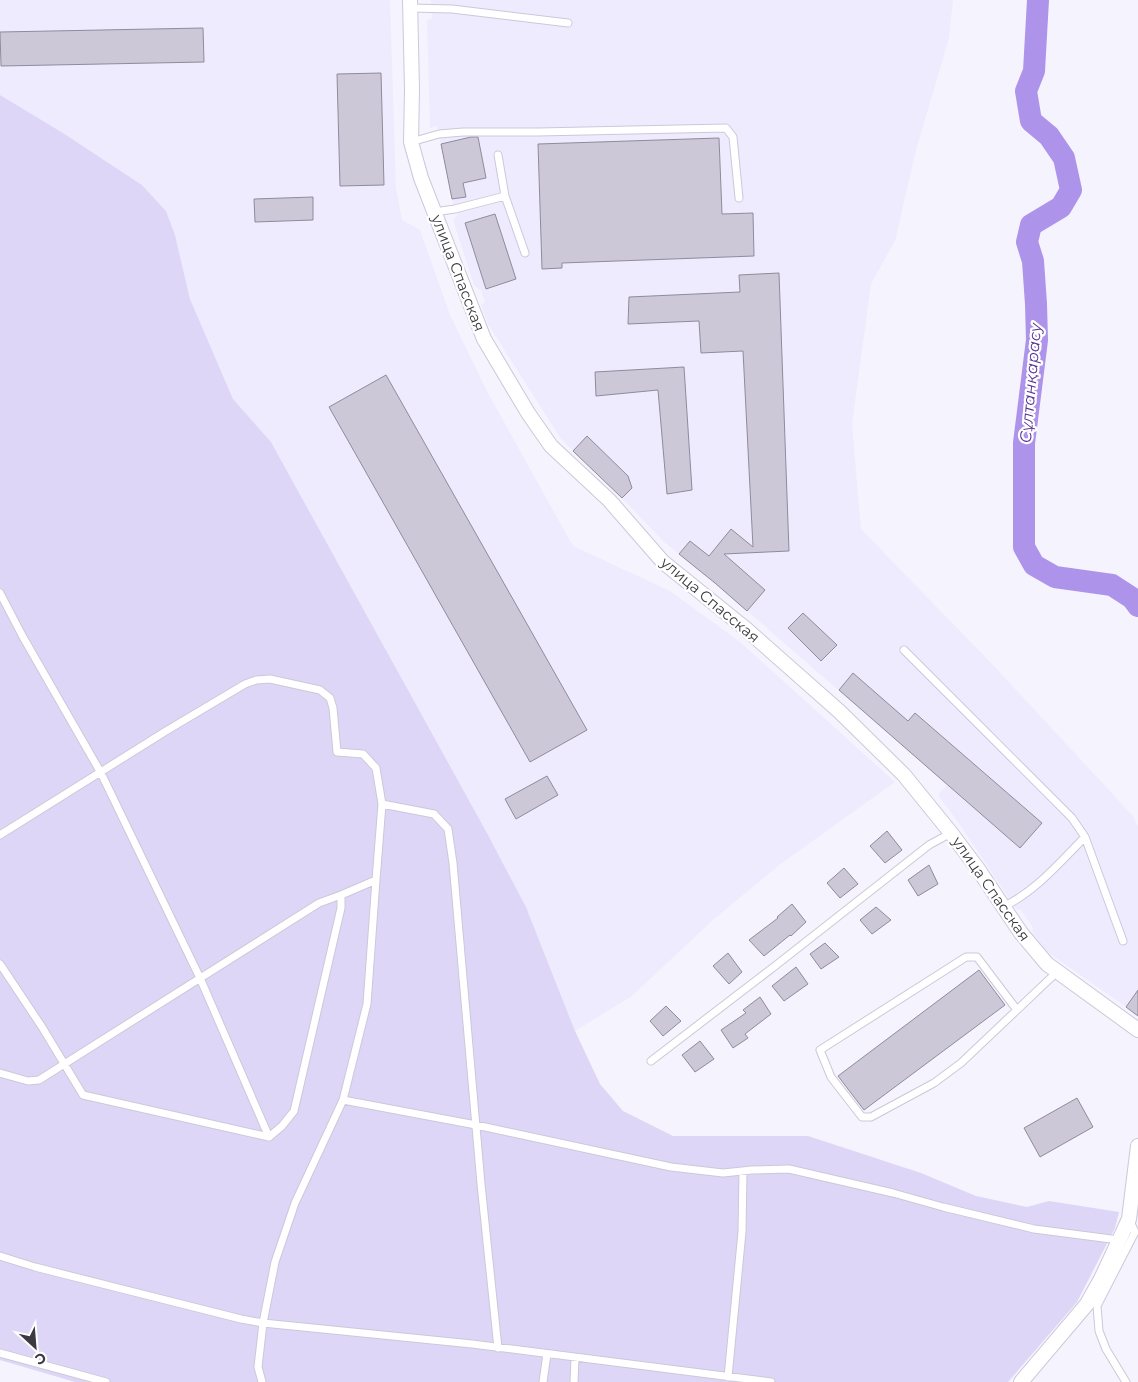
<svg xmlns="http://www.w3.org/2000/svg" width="1138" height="1382" viewBox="0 0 1138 1382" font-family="Montserrat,sans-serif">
<rect width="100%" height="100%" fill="#f5f3fd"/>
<!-- built -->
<path fill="#efebfe" d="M0 0H390L396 188 402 220 420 230 450 315 488 393 573 546 670 591 740 642 895 782 782 863 713 920 632 996 575 1031 526 907 487 833 271 442 233 399 190 299 175 235 166 211 142 185 63 133 0 95Z
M431 0H953L949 38 916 150 895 241 871 284 852 424 861 529 994 666 1133 816 1138 827V991L1126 1007 1046 951 1033 933 1032 926 1021 910 1016 909 958 822 938 795 947 785 720 587 663 541 622 498 561 439 488 324 481 305 485 302 481 291 474 285 453 220 457 215 452 199 437 126 430 128 427 20 432 19Z"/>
<!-- green -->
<path fill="#ded6f6" d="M0 95 63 133 142 185 166 211 175 235 190 299 233 399 271 442 487 833 526 907 575 1031 600 1084 623 1111 673 1136H808L921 1173 976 1196 1027 1207 1049 1201 1119 1212 1115 1228 1077 1302 1008 1382H75L0 1360Z"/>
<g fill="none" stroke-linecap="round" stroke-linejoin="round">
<!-- river -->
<path stroke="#ad93e9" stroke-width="22" d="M1038 0 1034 71 1026 91 1031 121 1049 136 1064 158 1071 190 1061 207 1031 225 1027 242 1033 261 1036 304 1037 340 1024 443V547L1034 565 1055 577 1112 585 1132 598 1138 606"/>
</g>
<!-- building -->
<path fill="#ccc8d8" stroke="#8f8b9b" d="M203 28 204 62 1 66 0 32Z
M381 73 384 185 340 186 337 74Z
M471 137H478L486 178 463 183 466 197 452 199 441 144Z
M719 138 722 214 753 213 754 256 562 263V268L542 269 538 144Z
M313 197V220L255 222 254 199Z
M495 214 516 279 486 289 465 223Z
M779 273 789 551 724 554 765 590 747 611 715 583 679 554 690 541 709 556 731 529 753 547 743 351 701 353 699 321 628 324 629 297 740 292 739 275Z
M684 367 692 490 667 494 658 390 596 396 595 372Z
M386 375 587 730 530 762 329 407Z
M587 436 628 476 632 488 622 498 573 451Z
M803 613 837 645 821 661 788 628Z
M853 673 908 721 915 713 1042 823 1020 848 839 690Z
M547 776 558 795 516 819 505 799Z
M887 831 902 850 885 863 870 846Z
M929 865 938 884 918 896 908 880Z
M844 868 858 884 840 898 827 883Z
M792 904 806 922 791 936 790 935 764 956 749 940 778 918 777 917Z
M876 907 891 920 872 934 860 920Z
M825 943 839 957 821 969 810 954Z
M728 953 742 972 729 984 713 966Z
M796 967 808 984 784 1001 772 986Z
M979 970 1005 1005 864 1110 838 1076Z
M1138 990V1016L1126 1007Z
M760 997 771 1014 745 1034 748 1038 733 1048 721 1030 746 1013 743 1010Z
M666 1006 681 1021 663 1036 650 1021Z
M700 1041 714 1059 695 1072 682 1055Z
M1077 1098 1093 1127 1040 1157 1024 1128Z"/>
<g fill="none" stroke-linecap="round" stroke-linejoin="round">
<defs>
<path id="lane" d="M410 8 452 9 568 23
M411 142 439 134 463 132H538L726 128 733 137 739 198
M498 155 505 196 525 253
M434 212 455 209 505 196
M0 593 23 637 101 773 200 978 269 1137
M904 650 1072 818 1085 837 1123 941
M0 835 166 731 245 684 256 680 270 679 320 690 330 698 333 708 337 752 363 754 376 768 382 804 434 814 448 829 453 863 481 1184 498 1348
M1003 907C1036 891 1060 862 1085 837
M0 964 42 1027 83 1095 269 1137 282 1126 294 1111 341 908V895L376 880 382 804
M1017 1010 977 957H966L820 1050 831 1077 862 1117H871L934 1083 961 1063 1057 972
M651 1061 775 966 929 845 951 833
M0 1073 28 1081 39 1080 319 903 341 895
M343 1100 476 1125 671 1167 723 1173 752 1170 789 1169 893 1193 943 1207 1034 1229 1119 1240
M0 1256 35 1267 241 1319 263 1323 472 1344 771 1382
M0 1353 106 1382
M728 1377 742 1232 743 1171
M262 1382 258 1367 263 1323 275 1262 295 1203 343 1100 367 1004 376 880
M543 1382 547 1354
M574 1382 575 1358
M1126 1382 1106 1349 1099 1331 1097 1306 1135 1232 1129 1219"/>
<path id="street" d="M410 0 412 89 411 142 421 178 484 339 528 413 551 446 609 500 663 562 746 629 840 712 904 775 951 833 978 869 1021 933 1047 964 1138 1030
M1021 1382 1087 1304 1101 1279 1129 1219 1138 1146"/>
</defs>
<!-- lane casing -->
<use href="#lane" stroke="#ccc8d9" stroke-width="9"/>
<!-- street casing -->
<use href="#street" stroke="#ccc8d9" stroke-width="16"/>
<!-- lane -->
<use href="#lane" stroke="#fff" stroke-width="7"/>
<!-- street -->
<use href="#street" stroke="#fff" stroke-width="14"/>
</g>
<g text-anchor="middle" stroke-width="4.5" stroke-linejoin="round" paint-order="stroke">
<!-- street labels -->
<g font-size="15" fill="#3c3a41" stroke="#fff">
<text transform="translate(458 273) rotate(69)" y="5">улица Спасская</text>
<text transform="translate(710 600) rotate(40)" y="5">улица Спасская</text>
<text transform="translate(991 889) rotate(55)" y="5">улица Спасская</text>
</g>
<!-- water labels -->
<g font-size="16" font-style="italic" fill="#583295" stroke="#fff">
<text transform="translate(1030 383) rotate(-85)" y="6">Сұлтанқарасу</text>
</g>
</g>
<!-- north arrow -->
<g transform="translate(35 1347) rotate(154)" stroke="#ffffff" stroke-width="4" paint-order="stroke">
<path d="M0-4L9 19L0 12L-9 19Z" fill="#3c3a41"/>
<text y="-8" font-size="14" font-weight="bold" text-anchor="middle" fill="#3c3a41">С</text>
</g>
</svg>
